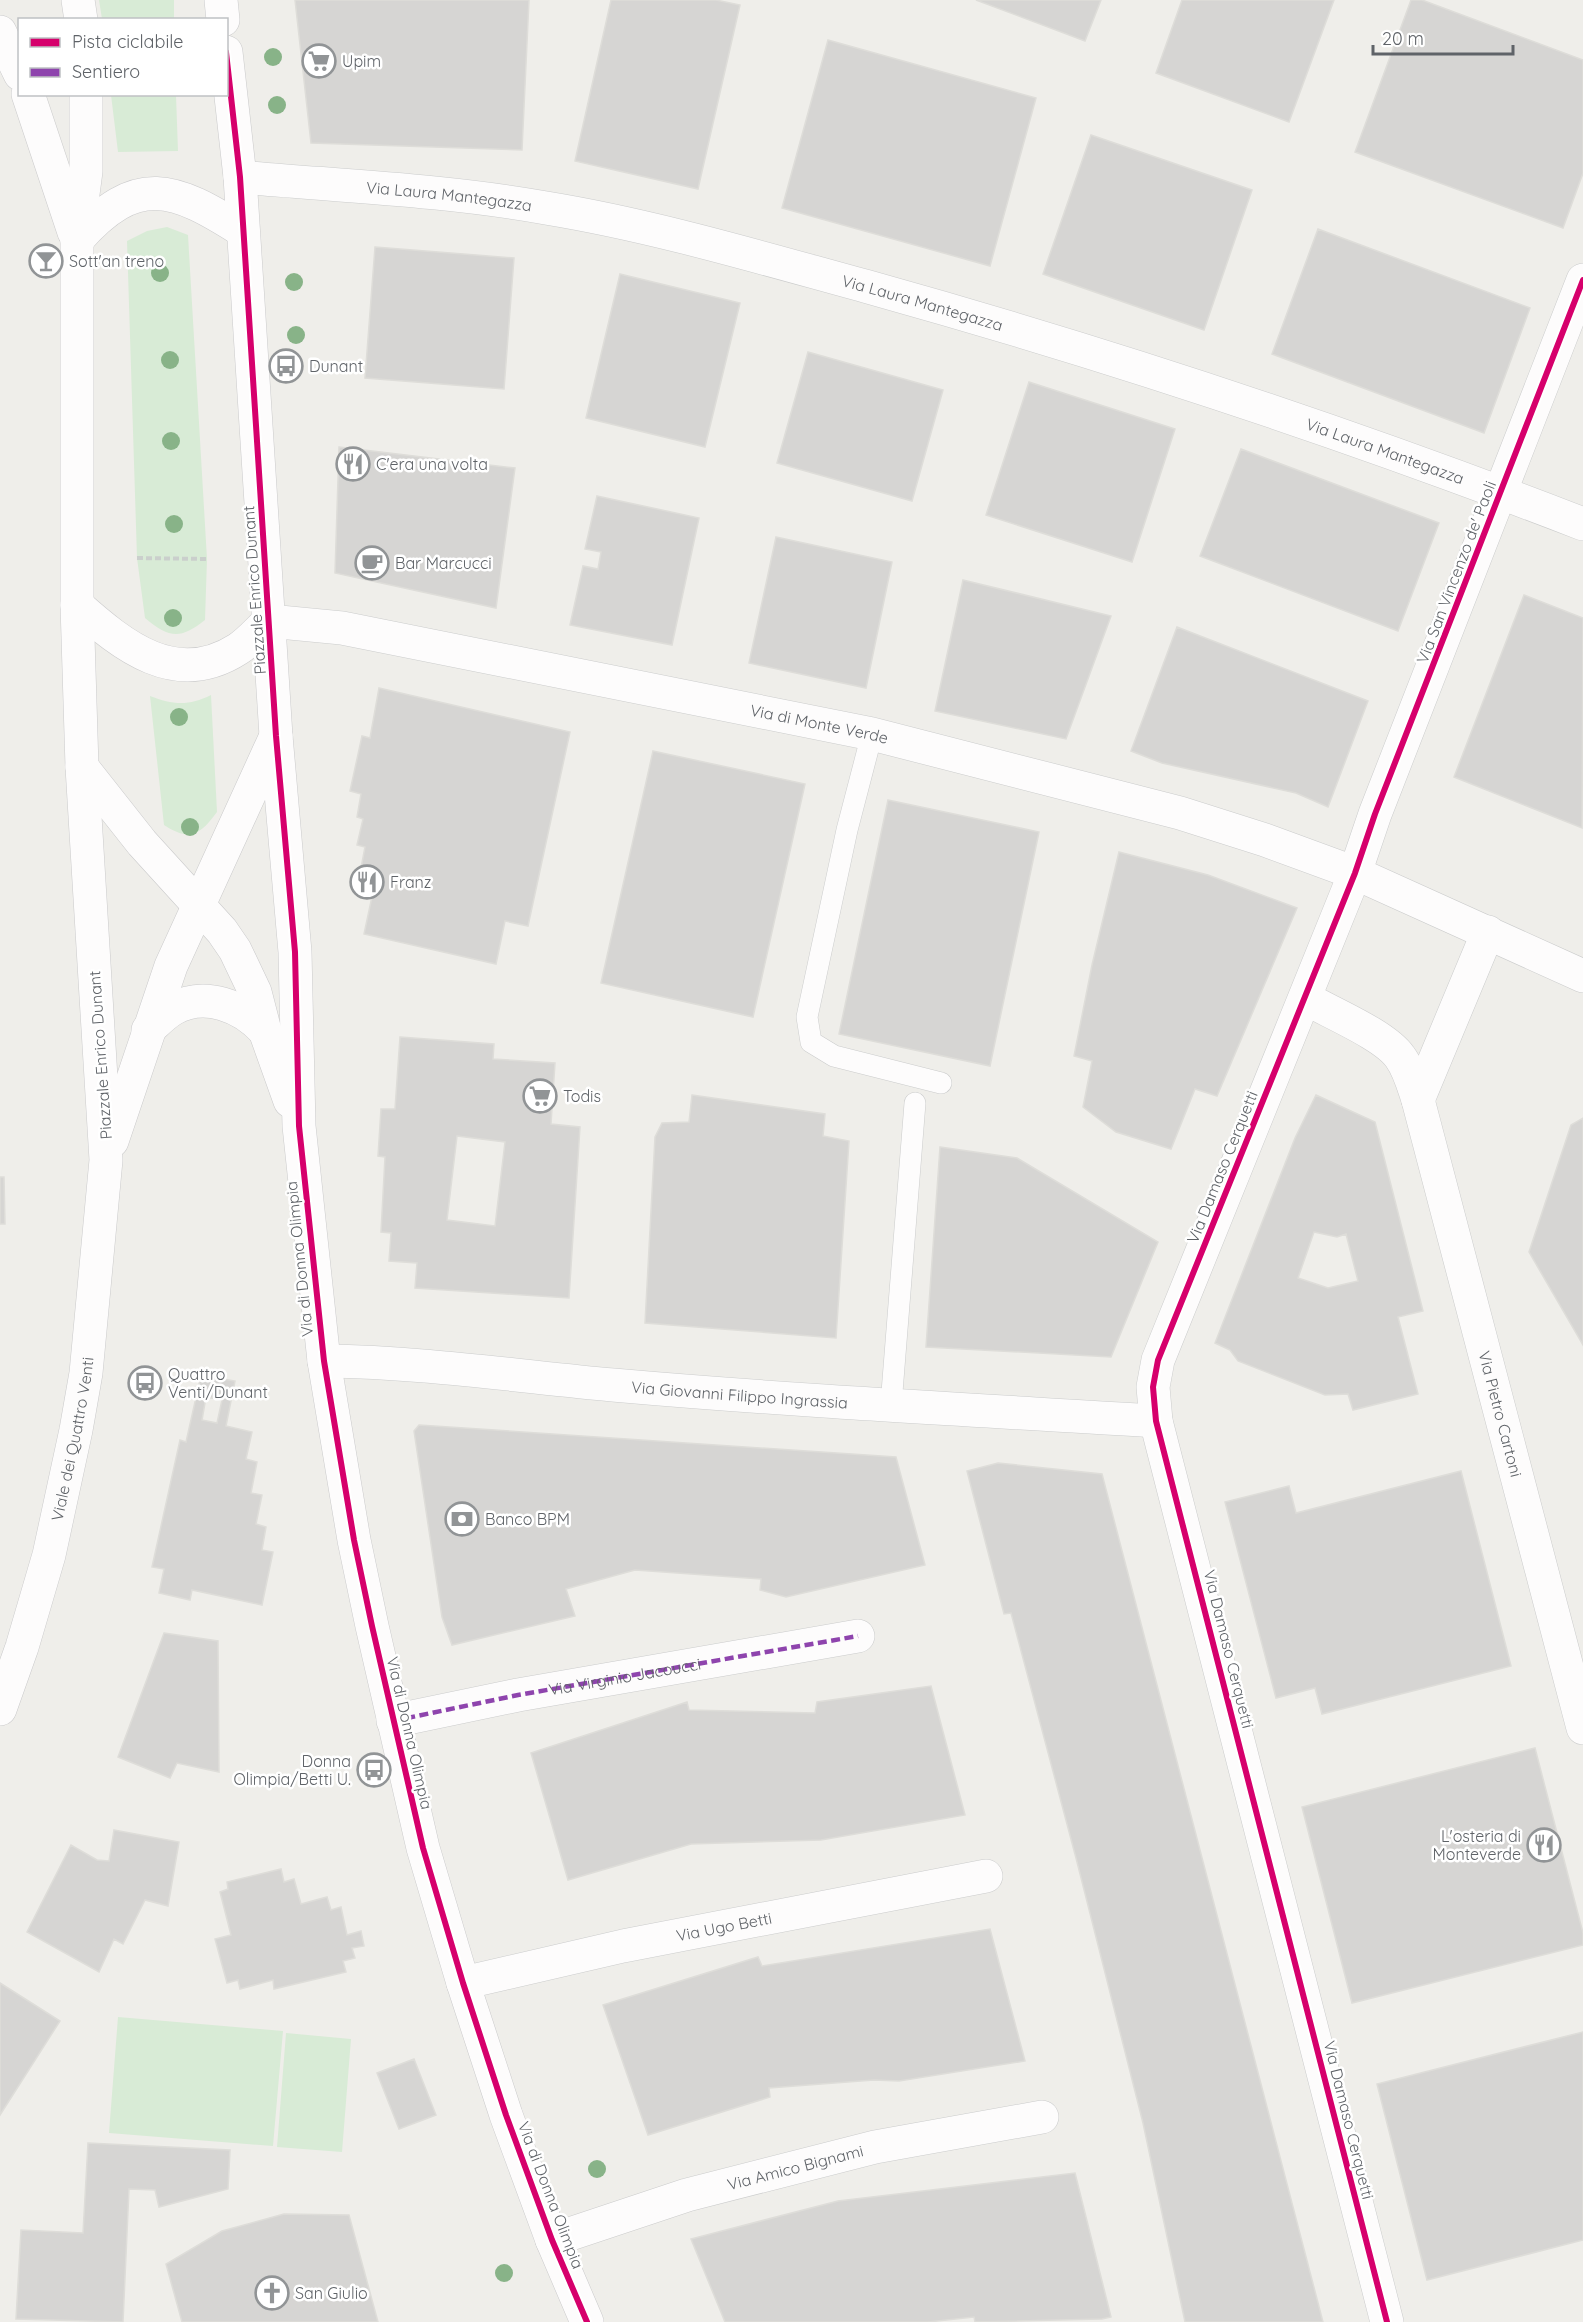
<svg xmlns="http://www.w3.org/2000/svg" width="1583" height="2322" viewBox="0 0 1583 2322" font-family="Quicksand,sans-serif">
<rect width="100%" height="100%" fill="#efeeea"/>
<!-- green -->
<path fill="#d8ebd6" d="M99 0H174V19H102Z
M111 95H176L178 151 118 152Z
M167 227 188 235 207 559 205 620C180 640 169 638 145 618L137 558 127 241 147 231Z
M211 695 217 812C200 835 190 842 164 825L150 696C173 705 189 706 211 695Z
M118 2017 283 2031 273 2146 109 2133Z
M286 2033 351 2039 342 2152 277 2147Z"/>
<!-- building -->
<path fill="#d6d5d3" stroke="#deddd9" stroke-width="1.5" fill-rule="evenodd" d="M295 0H529L522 150 311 143Z
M611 0H716L740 5 698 189 575 161Z
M976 0H1101L1085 41Z
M1182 0H1334L1289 122 1156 73Z
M1411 0H1422L1583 60V173L1563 228 1355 152Z
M828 40 1036 98 990 266 782 208Z
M1091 135 1252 190 1204 330 1043 274Z
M1318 229 1530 308 1484 433 1272 354Z
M375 247 514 258 504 389 365 378Z
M620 274 740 303 705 447 586 418Z
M808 352 943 390 912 501 777 463Z
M1029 382 1175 429 1132 562 986 515Z
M339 447 515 468 496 608 335 573Z
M1241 449 1439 523 1398 631 1200 556Z
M597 496 699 518 672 645 570 625 583 566 598 569 601 552 585 549Z
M776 537 892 562 866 688 749 663Z
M963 580 1111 616 1066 739 935 711Z
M1524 595 1583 618 1582 828 1454 777Z
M1177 627 1368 701 1328 807 1296 793 1162 763 1131 751Z
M379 688 570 732 528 926 505 921 496 964 364 934 373 892 357 889 365 847 357 845 363 819 357 817 361 794 350 791 362 736 370 738Z
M653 751 805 784 753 1017 601 983Z
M888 800 1039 832 990 1066 839 1034Z
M1119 852 1208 875 1297 908 1217 1096 1195 1089 1171 1149 1116 1132 1083 1107 1092 1061 1074 1056 1092 965Z
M400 1037 494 1044 493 1059 555 1063 551 1124 580 1127 569 1298 415 1288 417 1263 389 1261 391 1233 381 1232 385 1157 378 1156 381 1109H395ZM457 1136 505 1142 495 1226 447 1220Z
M692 1095 825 1114 823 1136 849 1141 836 1338 645 1323 655 1137 662 1123 689 1122Z
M1316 1095 1375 1122 1423 1311 1398 1317 1418 1394 1353 1410 1348 1394 1325 1395 1238 1361 1230 1350 1215 1343 1295 1138ZM1314 1232 1337 1237 1346 1234 1358 1281 1328 1288 1298 1278Z
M1583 1118V1345L1529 1252 1571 1125Z
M940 1147 1017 1158 1158 1242 1111 1357 926 1347Z
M0 1177H4L5 1224H0Z
M201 1375 235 1381 226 1426 252 1432 246 1459 257 1462 251 1493 262 1495 256 1524 266 1527 262 1550 273 1552 262 1605 192 1590 190 1600 159 1593 164 1569 152 1567 180 1440 186 1442ZM206 1397 222 1400 217 1423 202 1420Z
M419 1425 896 1457 925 1565 786 1597 760 1590 761 1579 635 1570 566 1589 575 1616 452 1645 442 1617 414 1431Z
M998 1463 1102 1474 1323 2322H1185L1143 2123 1076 1858 1011 1613 1004 1614 967 1471Z
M1461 1471 1511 1666 1322 1714 1315 1688 1276 1698 1225 1502 1289 1486 1296 1513Z
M164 1633 218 1641 219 1772 177 1763 170 1778 118 1757Z
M931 1686 965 1815 821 1840 691 1844 568 1880 531 1753 687 1702 689 1710 815 1713 817 1702Z
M1535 1748 1583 1933V1945L1352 2003 1302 1807Z
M114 1830 179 1842 168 1906 145 1900 123 1944 114 1939 99 1972 27 1932 71 1845 97 1860 109 1861Z
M281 1869 284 1882 294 1879 301 1904 327 1897 331 1910 341 1907 347 1935 361 1931 364 1946 352 1948 355 1958 343 1961 346 1972 274 1989 273 1980 240 1989 238 1980 227 1983 215 1939 231 1935 220 1892 228 1889 227 1882Z
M990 1929 1025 2061 899 2081 874 2080 769 2088 770 2097 648 2135 603 2005 758 1957 762 1966Z
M0 1983 60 2021 0 2115Z
M1583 2032V2240L1427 2280 1377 2084Z
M414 2059 436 2115 399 2129 377 2073Z
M88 2143 230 2150 228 2189 159 2207 155 2190 129 2189 123 2322 16 2319 21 2230 83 2233Z
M1075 2173 1111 2317 1102 2319 975 2322 974 2317 928 2322H725L691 2239 838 2201Z
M284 2214 349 2215 378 2322H182L166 2264 222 2231Z"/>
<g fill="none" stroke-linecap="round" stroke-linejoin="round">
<defs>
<path id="lane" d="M872 734 847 830 807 1017 811 1042 834 1056 941 1083
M891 1405 915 1103"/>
<g id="street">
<path id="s1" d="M240 177C341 186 445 190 546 208 656 226 765 259 872 288 1112 355 1350 434 1583 524"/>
<path id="s2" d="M269 621 342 628 872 734 1180 813 1265 840 1355 873 1583 976"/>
<path id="s3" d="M1305 998C1329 1012 1385 1035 1400 1057 1409 1069 1413 1085 1418 1100L1583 1728"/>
<path d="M1418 1100 1488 932"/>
<path id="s4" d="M324 1361C421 1362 517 1376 613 1385 794 1401 975 1410 1156 1421"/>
<path id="s5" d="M393 1721 518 1695 858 1636"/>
<path id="s6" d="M463 1983 623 1946 986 1876"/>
<path id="s7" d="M552 2240 687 2195 875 2147 1042 2117"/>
<path d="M1387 2322 1156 1421 1153 1387 1158 1360 1355 873 1375 814 1583 280"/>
</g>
<g id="secondary">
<path d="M78 0 81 20"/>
<path d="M221 0 223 20"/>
<path d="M0 32 20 74"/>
<path d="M226 52 240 177 276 736 295 952 299 1126 324 1361 354 1540 372 1626 423 1848 463 1983 506 2115 552 2240 587 2322"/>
<path d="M28 94 74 232"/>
<path d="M77 240C137 172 174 187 243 231"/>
<path d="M77 605C123 646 176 689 238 649 249 642 259 630 269 621"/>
<path d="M82 767 142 843 222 931 235 950 255 992 265 1031 290 1101"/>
<path d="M148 1030C156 1023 163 1015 173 1009 205 991 242 1006 265 1031"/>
<path d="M112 1141 171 966 276 736"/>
<path id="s8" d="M0 1709 22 1647 49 1555 76 1430 86 1373 106 1160 82 767 77 605V240L86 171V94"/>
</g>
</defs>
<!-- lane casing -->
<use href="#lane" stroke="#cbcccc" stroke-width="22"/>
<!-- street casing -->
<use href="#street" stroke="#cbcccc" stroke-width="34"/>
<!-- secondary casing -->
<use href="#secondary" stroke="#cacacb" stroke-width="34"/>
<!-- path -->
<path stroke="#cacfcc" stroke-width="4" stroke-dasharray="6 3" stroke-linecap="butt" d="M137 558 207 559"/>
<!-- lane -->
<use href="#lane" stroke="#fdfcfc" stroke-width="21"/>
<!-- street -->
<use href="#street" stroke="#fdfcfc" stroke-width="33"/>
<!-- secondary -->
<use href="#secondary" stroke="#fdfcfc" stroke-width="33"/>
<!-- quiet -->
<path stroke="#8e44ad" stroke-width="4.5" stroke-dasharray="9 4.5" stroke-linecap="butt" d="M393 1721 518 1695 858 1636"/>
<defs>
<path id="cycleway" d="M226 52 240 177 276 736 295 952 299 1126 324 1361 354 1540 372 1626 423 1848 463 1983 506 2115 552 2240 587 2322
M1387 2322 1156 1421 1153 1387 1158 1360 1355 873 1375 814 1583 280"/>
</defs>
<!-- cycleway casing -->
<use href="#cycleway" stroke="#fff" stroke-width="10"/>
<!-- cycleway -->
<use href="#cycleway" stroke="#d6006c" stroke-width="6"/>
</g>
<!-- trees -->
<g fill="#88b388">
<circle cx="273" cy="57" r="9"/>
<circle cx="277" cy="105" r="9"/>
<circle cx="160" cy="273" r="9"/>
<circle cx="294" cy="282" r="9"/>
<circle cx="296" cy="335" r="9"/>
<circle cx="170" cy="360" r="9"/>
<circle cx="171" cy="441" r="9"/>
<circle cx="174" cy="524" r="9"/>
<circle cx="173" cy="618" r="9"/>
<circle cx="179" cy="717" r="9"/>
<circle cx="190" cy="827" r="9"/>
<circle cx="597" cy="2169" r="9"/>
<circle cx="504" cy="2273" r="9"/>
</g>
<!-- icons -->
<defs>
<symbol id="supermarket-ring" viewBox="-11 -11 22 22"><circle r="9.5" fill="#fff" stroke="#919496" stroke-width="1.5"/><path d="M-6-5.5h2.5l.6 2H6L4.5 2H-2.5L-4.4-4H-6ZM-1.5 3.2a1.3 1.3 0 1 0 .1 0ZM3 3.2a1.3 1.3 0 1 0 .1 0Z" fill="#919496"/></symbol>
<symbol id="bar-ring" viewBox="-11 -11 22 22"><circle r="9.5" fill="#fff" stroke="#919496" stroke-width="1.5"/><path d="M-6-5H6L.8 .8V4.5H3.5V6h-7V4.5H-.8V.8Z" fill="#919496"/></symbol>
<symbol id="bus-ring" viewBox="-11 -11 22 22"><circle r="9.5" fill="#fff" stroke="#919496" stroke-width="1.5"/><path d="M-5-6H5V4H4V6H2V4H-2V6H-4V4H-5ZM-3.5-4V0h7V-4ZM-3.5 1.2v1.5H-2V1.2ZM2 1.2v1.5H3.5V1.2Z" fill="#919496"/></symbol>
<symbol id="restaurant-ring" viewBox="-11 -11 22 22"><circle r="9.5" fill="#fff" stroke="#919496" stroke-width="1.5"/><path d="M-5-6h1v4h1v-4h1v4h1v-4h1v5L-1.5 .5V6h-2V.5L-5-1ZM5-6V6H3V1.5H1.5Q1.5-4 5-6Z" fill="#919496"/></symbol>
<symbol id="cafe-ring" viewBox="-11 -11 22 22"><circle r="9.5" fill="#fff" stroke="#919496" stroke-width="1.5"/><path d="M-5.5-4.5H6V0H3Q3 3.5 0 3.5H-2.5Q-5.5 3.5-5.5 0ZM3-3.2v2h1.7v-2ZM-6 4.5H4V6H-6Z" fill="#919496"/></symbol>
<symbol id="bank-ring" viewBox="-11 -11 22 22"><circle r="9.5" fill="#fff" stroke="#919496" stroke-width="1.5"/><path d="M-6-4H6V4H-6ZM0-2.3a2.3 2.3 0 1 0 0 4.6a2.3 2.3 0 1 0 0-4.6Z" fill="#919496"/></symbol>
<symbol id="church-ring" viewBox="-11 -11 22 22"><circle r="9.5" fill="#fff" stroke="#919496" stroke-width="1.5"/><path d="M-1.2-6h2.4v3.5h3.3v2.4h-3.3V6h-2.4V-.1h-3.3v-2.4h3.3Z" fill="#919496"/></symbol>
</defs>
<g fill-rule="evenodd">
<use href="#supermarket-ring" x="300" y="42" width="38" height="38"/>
<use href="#bar-ring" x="27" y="242" width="38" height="38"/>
<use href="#bus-ring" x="267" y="347" width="38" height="38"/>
<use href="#restaurant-ring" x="334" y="445" width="38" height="38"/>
<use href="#cafe-ring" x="353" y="544" width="38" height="38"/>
<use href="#restaurant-ring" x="348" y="863" width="38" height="38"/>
<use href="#supermarket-ring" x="521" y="1077" width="38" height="38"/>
<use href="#bus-ring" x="126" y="1364" width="38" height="38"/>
<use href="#bank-ring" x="443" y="1500" width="38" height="38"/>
<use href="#bus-ring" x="355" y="1751" width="38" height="38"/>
<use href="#restaurant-ring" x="1525" y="1826" width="38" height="38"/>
<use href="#church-ring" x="253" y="2274" width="38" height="38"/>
</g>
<g text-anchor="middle" stroke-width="5" stroke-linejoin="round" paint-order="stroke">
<!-- poi labels -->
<g font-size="16" fill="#5f6368" stroke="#fff" text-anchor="start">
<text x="342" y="67">Upim</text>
<text x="69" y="267">Sott'an treno</text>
<text x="309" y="372">Dunant</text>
<text x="376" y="470">C'era una volta</text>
<text x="395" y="569">Bar Marcucci</text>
<text x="390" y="888">Franz</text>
<text x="563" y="1102">Todis</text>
<text x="168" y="1380">Quattro<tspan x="168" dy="18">Venti/Dunant</tspan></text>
<text x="485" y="1525">Banco BPM</text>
<text x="351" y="1767" text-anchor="end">Donna<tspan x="351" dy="18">Olimpia/Betti U.</tspan></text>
<text x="1521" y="1842" text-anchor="end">L'osteria di<tspan x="1521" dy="18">Monteverde</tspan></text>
<text x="295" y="2299">San Giulio</text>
</g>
<!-- street labels -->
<g font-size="16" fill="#5f6368" stroke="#fff">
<text dy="6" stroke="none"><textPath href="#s1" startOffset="210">Via Laura Mantegazza</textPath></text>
<text dy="6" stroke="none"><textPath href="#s1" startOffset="696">Via Laura Mantegazza</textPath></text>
<text dy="6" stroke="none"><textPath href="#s1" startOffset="1182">Via Laura Mantegazza</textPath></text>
<text transform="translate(1456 572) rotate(-69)" y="6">Via San Vincenzo de' Paoli</text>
<text transform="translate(254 590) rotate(-94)" y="6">Piazzale Enrico Dunant</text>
<text dy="6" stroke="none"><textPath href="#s2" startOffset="560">Via di Monte Verde</textPath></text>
<text transform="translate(100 1055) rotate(-94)" y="6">Piazzale Enrico Dunant</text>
<text transform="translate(1222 1167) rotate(-68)" y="6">Via Damaso Cerquetti</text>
<text transform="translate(299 1259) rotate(-96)" y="6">Via di Donna Olimpia</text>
<text dy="6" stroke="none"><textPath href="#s4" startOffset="417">Via Giovanni Filippo Ingrassia</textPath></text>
<text dy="6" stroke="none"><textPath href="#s3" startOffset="484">Via Pietro Cartoni</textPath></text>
<text dy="6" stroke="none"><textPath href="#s8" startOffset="280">Viale dei Quattro Venti</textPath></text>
<text transform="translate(1229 1649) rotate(76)" y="6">Via Damaso Cerquetti</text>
<text dy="6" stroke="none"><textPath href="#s5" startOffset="236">Via Virginio Jacoucci</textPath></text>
<text transform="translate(410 1733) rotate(77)" y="6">Via di Donna Olimpia</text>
<text dy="6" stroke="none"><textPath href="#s6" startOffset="267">Via Ugo Betti</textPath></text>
<text transform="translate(1349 2120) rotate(76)" y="6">Via Damaso Cerquetti</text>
<text dy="6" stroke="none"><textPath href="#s7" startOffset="254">Via Amico Bignami</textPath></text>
<text transform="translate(551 2195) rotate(69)" y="6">Via di Donna Olimpia</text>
</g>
</g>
<!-- legend -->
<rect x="18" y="18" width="210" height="78" fill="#ffffff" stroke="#bfc1c3" stroke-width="1.5"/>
<rect x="30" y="38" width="30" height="9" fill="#d6006c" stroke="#bfc1c3" stroke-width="1.5"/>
<text x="72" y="48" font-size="18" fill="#5f6368">Pista ciclabile</text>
<rect x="30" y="68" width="30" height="9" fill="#8e44ad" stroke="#bfc1c3" stroke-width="1.5"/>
<text x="72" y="78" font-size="18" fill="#5f6368">Sentiero</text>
<!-- scale -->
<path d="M1373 45v9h140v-9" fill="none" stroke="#5f6368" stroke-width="3"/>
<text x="1382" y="45" font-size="18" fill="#5f6368" stroke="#ffffff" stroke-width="4.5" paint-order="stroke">20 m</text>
</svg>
